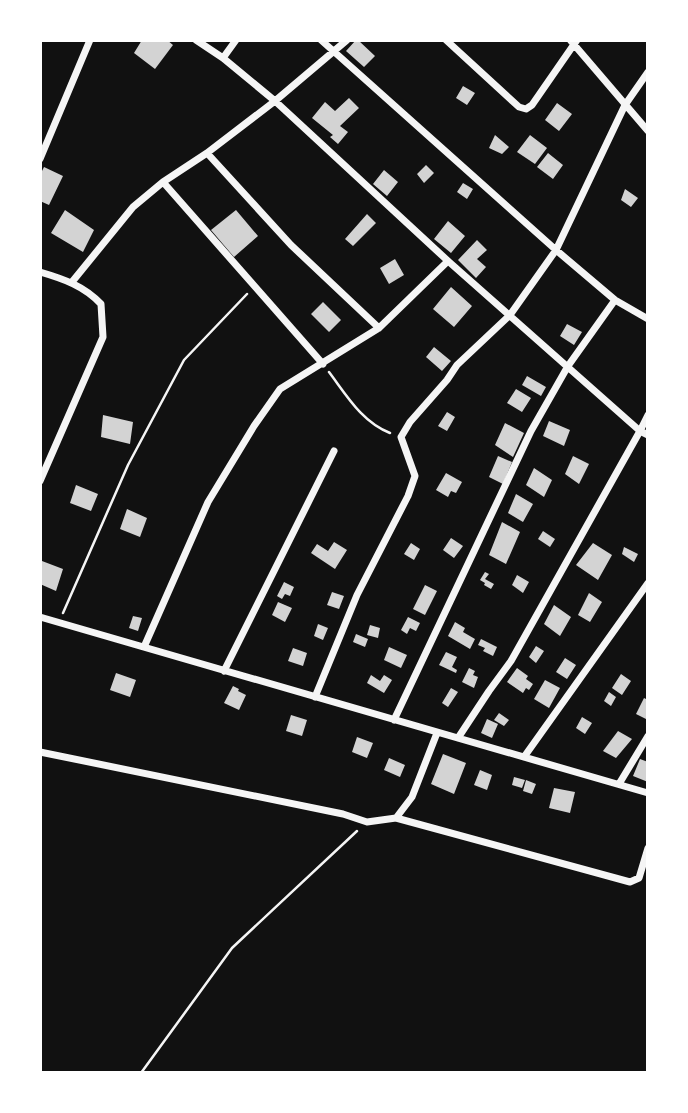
<svg xmlns="http://www.w3.org/2000/svg" width="688" height="1113" viewBox="0 0 688 1113" font-family="Karla,sans-serif">
<rect width="100%" height="100%" fill="#111"/>
<!-- building -->
<path fill="#d3d3d3" d="M142 40H167L173 45 155 69 134 53Z
M356 40H358L375 56 364 67 346 51Z
M463 86 475 93 467 105 456 98Z
M349 98 359 108 340 126 348 132 338 144 330 137 333 135 312 118 325 102 335 111Z
M557 103 572 114 559 131 545 120Z
M495 135 509 147 502 154 489 148Z
M530 135 547 148 535 164 517 152Z
M548 153 563 165 553 179 537 167Z
M426 165 434 173 424 183 417 174Z
M44 167 63 176 49 205 40 201V175Z
M384 170 398 182 387 196 373 184Z
M463 183 473 189 467 199 457 192Z
M625 189 638 198 631 207 621 200Z
M65 210 94 230 83 252 51 233Z
M236 210 258 236 234 257 211 230Z
M367 214 376 223 353 246 345 239Z
M448 221 465 236 451 253 434 239Z
M477 240 487 250 477 259 486 267 476 278 458 260Z
M395 259 404 275 389 284 380 268Z
M451 287 472 306 454 327 433 309Z
M323 302 341 320 329 332 311 314Z
M567 324 582 332 574 345 560 336Z
M434 347 451 361 442 371 426 357Z
M527 376 546 387 541 396 522 385Z
M516 389 531 398 522 412 507 403Z
M447 412 455 417 447 431 438 426Z
M103 415 133 422 130 444 101 437Z
M549 421 570 430 564 446 543 436Z
M505 423 524 433 513 457 495 445Z
M498 456 512 462 503 484 489 477Z
M573 456 589 464 579 484 565 474Z
M534 468 552 480 544 497 526 485Z
M446 473 462 482 456 493 451 491 448 497 436 490Z
M76 485 98 494 91 511 70 503Z
M516 494 533 504 523 522 508 513Z
M127 509 147 518 140 537 120 529Z
M502 522 520 532 506 564 489 555Z
M543 531 555 539 550 547 538 539Z
M451 538 463 546 454 558 443 550Z
M334 542 347 550 335 569 311 553 317 544 328 551Z
M411 543 420 549 414 560 404 554Z
M593 543 612 555 598 580 576 565Z
M624 547 638 554 634 562 622 554Z
M42 561 63 569 56 591 40 584Z
M485 572 489 574 485 579 494 584 491 589 484 585 485 583 480 580Z
M517 575 529 582 523 593 512 585Z
M284 582 294 587 290 596 285 594 282 599 277 596Z
M425 585 437 591 425 615 413 609Z
M332 592 344 596 339 609 327 605Z
M589 593 602 602 590 622 578 615Z
M278 602 292 608 285 622 272 615Z
M554 605 571 617 560 636 544 624Z
M133 616 142 618 138 631 129 628Z
M408 617 420 623 416 631 410 628 407 634 401 630Z
M455 622 465 628 463 632 475 639 470 649 448 636Z
M318 624 328 628 323 640 314 636Z
M370 625 380 628 378 638 367 635Z
M356 634 368 639 365 647 353 642Z
M481 639 497 647 493 656 483 651 485 648 478 645Z
M536 646 544 651 536 663 529 657Z
M389 647 407 655 401 668 384 660Z
M293 648 307 653 303 666 288 661Z
M446 652 457 657 452 667 457 670 456 673 439 665Z
M565 658 576 665 567 679 556 672Z
M469 668 475 671 473 675 478 677 474 688 462 682Z
M517 668 528 676 526 679 533 684 529 690 526 688 523 693 507 682Z
M116 673 136 680 130 697 110 690Z
M621 674 631 681 622 695 612 688Z
M371 675 380 681 384 675 392 680 384 693 367 683Z
M545 680 560 688 549 708 534 699Z
M233 686 239 689 238 691 246 695 239 710 224 703Z
M451 688 458 692 448 707 442 703Z
M609 692 616 697 611 706 604 701Z
M644 698 648 700V720L636 714Z
M499 713 509 720 504 726 494 720Z
M291 715 307 720 302 736 286 731Z
M582 717 592 723 585 734 576 728Z
M487 719 498 724 492 738 481 733Z
M618 731 632 739 616 758 603 751Z
M357 737 373 743 367 758 352 752Z
M443 754 466 763 454 794 431 784Z
M389 758 405 765 400 777 384 770Z
M640 759 648 762V782L633 776Z
M480 770 492 775 487 790 474 785Z
M514 777 525 780 522 788 512 785Z
M526 780 536 784 532 794 523 791Z
M554 788 575 792 570 813 549 808Z"/>
<g fill="none" stroke-linecap="round" stroke-linejoin="round">
<!-- path -->
<path stroke="#f5f5f5" stroke-width="2.5" d="M329 372C347 396 362 422 390 433
M63 613 128 465 184 360 247 294
M141 1073 232 948 357 831"/>
<!-- minor -->
<path stroke="#f5f5f5" stroke-width="7" d="M196 40 223 58 275 101 448 261 640 431 648 435
M321 40 556 250 615 300 648 319
M446 40 519 107 526 109 532 105 577 40
M571 41 648 131
M223 58 236 40
M207 153 291 245 379 328
M40 159 90 40
M163 182 323 364
M40 272C64 279 84 286 101 304L103 337 40 481
M72 282 133 207 163 182 207 153 275 101 347 40
M40 617 648 793
M144 647 208 502 254 426 280 389 379 328 448 261
M224 671 334 451
M315 697 357 595 408 496 415 476 401 437 410 422 447 380 457 365 510 315 556 250 625 105 648 72
M394 720 531 431 568 366 615 300
M458 738 489 691 511 661 640 431 648 415
M40 752 343 814 367 822 396 818 412 797 437 733
M524 757 648 583
M619 784 648 736
M396 818 630 882 639 878 648 848"/>
</g>
<!-- border -->
<rect width="688" height="1113" fill="none" stroke="#ffffff" stroke-width="84"/>
</svg>
